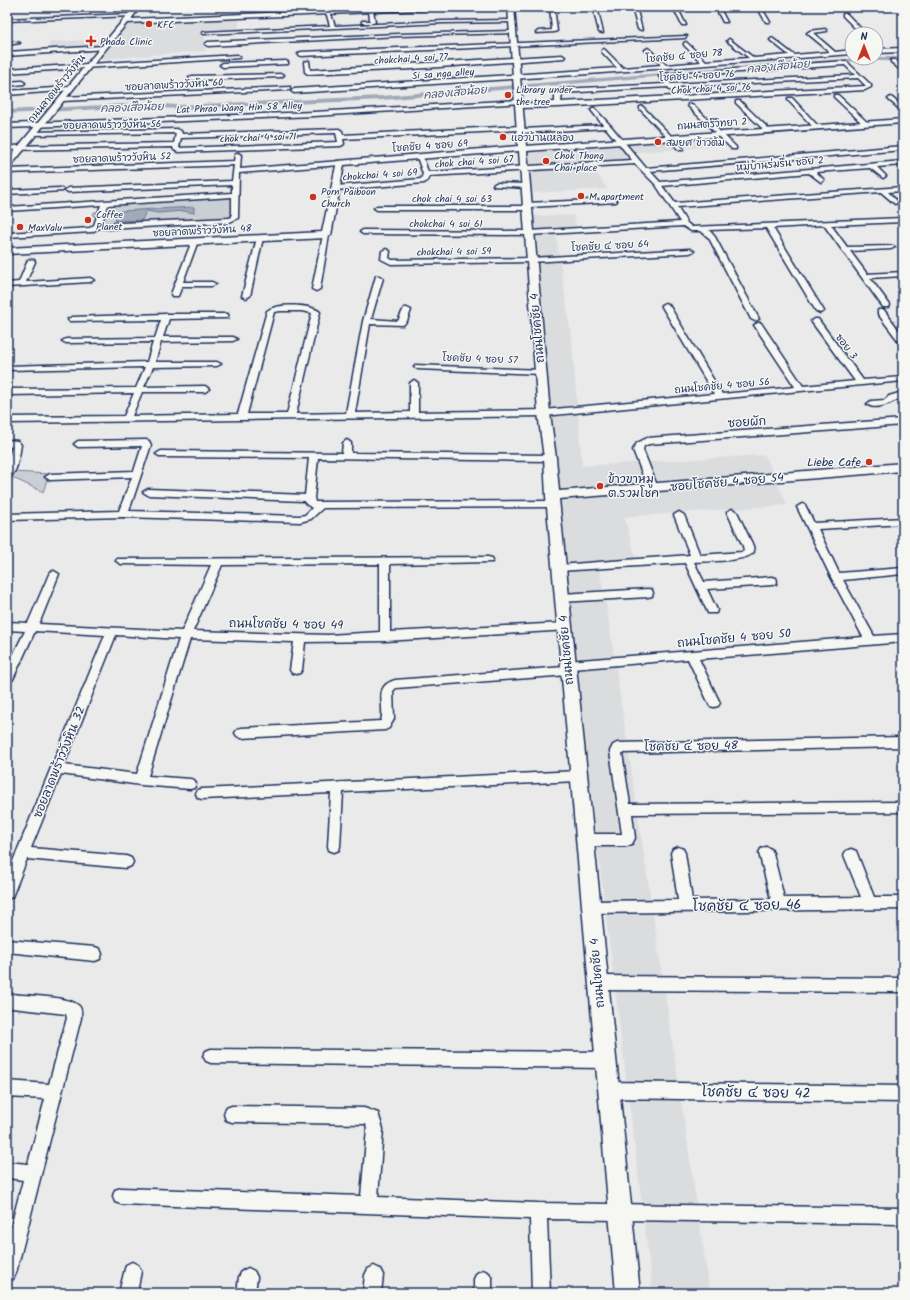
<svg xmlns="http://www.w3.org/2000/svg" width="910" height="1300" viewBox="0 0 910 1300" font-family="Kalam,'Playpen Sans Thai',sans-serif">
<rect width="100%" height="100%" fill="#e9eae9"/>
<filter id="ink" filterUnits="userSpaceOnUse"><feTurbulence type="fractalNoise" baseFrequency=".025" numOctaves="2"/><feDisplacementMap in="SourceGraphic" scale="8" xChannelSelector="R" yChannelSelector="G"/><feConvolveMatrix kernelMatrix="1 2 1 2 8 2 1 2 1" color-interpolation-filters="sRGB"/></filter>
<g filter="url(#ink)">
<!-- built -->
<path fill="#dadcde" d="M240 17 238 30 204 32 205 51 101 59 116 36H118L131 22Z
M107 39 99 48 48 51 50 42Z
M903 123V124L719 136 728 145 628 153 635 164 593 167 607 189 529 193 527 150 715 135Z
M573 215 577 228 555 229 572 343 582 466 765 455 787 505 624 517 636 559 598 562 608 616 710 1293H653L585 748 555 474 531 216Z"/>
<!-- green -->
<path fill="#caced5" stroke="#727e9a" d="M230 197 233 199V217L231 221 93 229 96 216H93L94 212H100L101 205Z
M13 472 49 474 43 492 11 477Z"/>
<!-- water -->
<path fill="#a2aaba" stroke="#6c7995" d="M194 207V213L184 211 158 213 146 211 142 220 115 221 116 214 120 211Z"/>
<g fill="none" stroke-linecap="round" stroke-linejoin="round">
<!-- canal -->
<path fill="#a2aaba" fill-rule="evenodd" d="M876 57H903V61H859L759 69 756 67 759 65Z
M674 72 676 73V75L382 100 179 109 142 107 7 114V110L142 103 179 105 382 96Z"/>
<defs>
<path id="street" d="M135 7H166L164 8 137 9Z
M550 7H554L557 31 555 32 536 33 538 31 552 30Z
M593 7H597L603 33 599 32Z
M632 7H636L642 30 638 29Z
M673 7H677L686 25H682Z
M715 7H719L727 22H723Z
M757 7H761L770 22H766Z
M371 9 373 10 375 22 373 23H362V21H370L369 10Z
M328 11 330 12 335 26 443 21 512 20 514 21 512 22 443 23 204 34 202 33 204 32 330 26 326 12Z
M131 14 133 16 7 21V19Z
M843 14H847L866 34H861L843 16Z
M825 29 827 31 813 33 835 52 852 50V54L575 75 294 93 291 91 294 89 617 68 602 52V50L604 49 623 68 661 65 646 51 645 50 648 48 666 65 701 62 684 45V43L686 42 706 61 749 58 727 41 729 39 754 58 789 55 770 40 772 38 794 55 830 52 807 33 810 31Z
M513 31 515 33 399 36 208 46 205 44 208 42 399 34Z
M687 36 685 38 301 56 298 54 301 52Z
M7 41 20 43 7 45Z
M103 46 105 47V49L7 56V52Z
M903 48V52L876 53V49Z
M237 55 240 57 239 58 7 73V69Z
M562 55 565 57 564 58 412 69 308 74 305 72 304 62 309 61 310 70Z
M891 60H895L903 67V72L891 62Z
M286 61 288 62V64L223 67 220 65 223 63Z
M846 61 871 85V87L865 90 558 107 519 108 516 106 519 104 555 102V92L561 89 665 84 659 76 662 74ZM845 65 855 75 671 84 666 77ZM858 78 866 86 680 96 673 87ZM668 87 675 96 561 102 562 93Z
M283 74 284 75 281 77 192 80 189 78 192 76Z
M22 81 25 83 24 84 7 86V82Z
M70 87 72 88V90L7 95V91Z
M290 87V89L288 90 62 101 59 99 62 97Z
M834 95H838L868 123V125H864L834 97Z
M891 97 903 107V112L889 100 888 99Z
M788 98H792L818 126V128H814L788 100Z
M519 100 521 101V103L314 116 7 128V124L314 112Z
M736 101H740L769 129V131H765L736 103Z
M688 104H692L736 147V149H732L688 106Z
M642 106 683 148V150H679L640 109V107Z
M594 108 610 125 646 168 903 146V150L650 171 660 182 903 161V165L877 167 886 176 883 178 870 168 816 172 824 180 821 182 809 173 662 186 675 203 903 187V191L888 192 898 202 895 204 881 192 677 207 687 223 692 227 903 218V222L831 225 847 247 893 246 895 247 891 249 850 251 867 274 903 272V276L870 278 890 305 889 307H883L824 225 773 228 824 311 820 313 816 311 766 228 709 230 715 237 759 319 755 321 751 319 709 238 701 231H691L683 226 529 235 363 234 360 232 363 230 529 231 680 222 656 185 635 164 429 176 427 181 424 183 336 190 333 188 336 186 421 179 423 174 417 157 420 155 423 157 428 172 632 160 606 128 521 133 519 132V130L343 139 344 144 341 146 178 152 174 150 173 147 7 150V146L174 143 176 133 30 135V133L32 132 177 129 181 131 182 134 339 129 342 131 343 135 521 126 523 127V129L603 125 591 110ZM336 133 338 142 179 148 181 138Z
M238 153 241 155 240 169 340 161 343 163 340 165 239 173 238 218 230 222 109 229 99 228 92 232 7 237V233L90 228 94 225 101 205 7 211V207L232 193V185L68 192 65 190 68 188 232 181 234 165 7 173V169L234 161 235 155ZM232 197V217L229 218 101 224 108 205Z
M496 183 525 184 528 186 525 188 494 186 493 185Z
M61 188 63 189V191L7 194V190Z
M614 199 617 201 616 202 530 207 529 209 527 210H377L374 208 377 206H524L525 204 527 203Z
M326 233 329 235 320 289 316 291 312 289 323 235Z
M260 236 263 238 250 296 246 298 242 296 257 238Z
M195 239 198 241 183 282H212L216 284 212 286H182L178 296H172L171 294 192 241Z
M386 249 390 251 389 258 392 260 531 258 690 249 694 251 690 253 531 262 391 264 381 259 382 251Z
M28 260H34L35 262 26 282 90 278 94 280 90 282 7 287V283L19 282Z
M376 276H379L383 278 371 319 398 321 404 308H407L411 310 407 321 403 325 370 324 355 413 410 412V383L414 380 418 383V412L544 410 714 394 661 305 665 303 669 305 722 394 795 387 754 325 758 323H761L803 386 855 381 811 321 815 319H818L863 380 903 377V381L544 416 7 423V417L124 416 134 393 7 395V389L136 388 145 367 7 370V366L147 362 153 342 66 343 62 341 66 339 155 338 161 320 69 321 68 319 72 317 166 314H228V318H225L169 319 163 337H233L237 339 233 341 161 342 155 362H217L221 364 217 366 153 367 144 387 205 386 209 389 205 392H142L132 416 238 414 267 311C276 303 311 304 320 312L296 414 346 413 363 321ZM280 311H301L312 313 287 414H247L274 312Z
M878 310H884L903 336V343H900L878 314Z
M415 365 541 370 545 372 541 374 418 369 414 367Z
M899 393 903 396 902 398C892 401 877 412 867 404L871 401 885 400 889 396Z
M903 419V425L649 444 644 446 643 450 658 488 653 491 648 488 633 450 637 443 647 438Z
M7 440 18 441 21 445C19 455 18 475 7 478V466L12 446H7Z
M146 440 149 441 151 445 129 511 300 516 305 515 312 508 306 504 304 501 148 495 143 492 148 489 305 495 309 458 161 457 156 454 161 451 342 453 343 443 347 440 351 443V453L550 455 555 458 550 461 318 458 314 498 315 502 553 501 558 504 553 507 323 508 311 519 300 522 123 517 7 520V514L119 511 132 477 50 480 45 477 50 474 134 471 142 446 78 447 74 444 78 441Z
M802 504 805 505 814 523 903 518V524L818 529 839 573 903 568V574L843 580 874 636 903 634V642L699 659 720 703 718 706 714 707 710 706 688 659 572 669 574 671 572 674 568 675 396 688 393 691 394 719 389 728 385 730 241 738 237 736 235 733 237 730 241 728 381 721C386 704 372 687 395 680L564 667 562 665 564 662 568 661 863 637 831 577 797 507Z
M732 509 737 512 753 546 754 552C747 562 708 561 694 562L704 582 772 577 776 578 777 581 776 584 772 585 707 589 717 610 716 613H708L685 563 559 571 554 568 559 565 690 555 674 515 679 512 684 515 700 555 742 552 744 551 743 546 727 512Z
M488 557 492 558 493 560 492 562 390 564V632L564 623 568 624 569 627 568 630 385 641 305 642 302 670 300 673 296 674 292 673 290 670 294 642 190 639 148 776 190 779 194 780 196 784 194 788 190 789 141 785 61 774 31 848 126 856 131 858 133 862 131 866 126 868 27 859 12 897 7 899V876L105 635 35 631 13 679 11 682 7 683V667L25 631 7 630V622L28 623 50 572 54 571 59 574 39 624 182 631 211 565 121 564 116 561 117 559ZM380 564V632L328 635 193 631 222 565ZM116 635 179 639 137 774 64 765Z
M648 589 652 590 653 593 652 596 648 597 561 602 557 601 556 598 557 595 561 594Z
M903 737V747L622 753 630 804 903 802V812L632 814 635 838 632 844 627 846H585L580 844 579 840 580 836 585 834H622L610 751 613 745 617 743Z
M578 771 582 772 584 776 582 780 578 781 343 792 340 846 339 850 334 852 329 850 328 846 331 793 202 799 198 798 196 794 198 790 202 789Z
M678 847 683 849 685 853 692 900 771 899 759 853 761 849 766 847 771 849 773 853 784 898 861 897 844 855 846 851 851 849 856 851 874 897H903V909L591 913 586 911 584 907 586 903 591 901 678 900 671 853 673 849Z
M7 940 95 947 100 949 102 954 100 959 95 961 7 952Z
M598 976 903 978V992L598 990 593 988 591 983 593 978Z
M12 994C26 996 70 996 79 1006 82 1009 81 1014 81 1018L16 1273 13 1279 7 1282V1242L23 1180 7 1178V1162L28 1164 45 1099 7 1097V1081L49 1084 67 1018 66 1014 12 1008 7 1006V996Z
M211 1049 605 1052 610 1055 613 1060 610 1065 605 1068 211 1063 206 1061 203 1056 206 1051Z
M608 1082 903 1086V1102L608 1098 603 1095 600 1090 603 1085Z
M232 1106 364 1108 378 1113 383 1129 378 1197 538 1203 903 1208V1224L547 1219 550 1293H532L530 1219 121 1204 115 1202 113 1196 115 1190 121 1188 361 1196 367 1129 366 1124 232 1122 226 1120 224 1114 226 1108Z
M132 1262 138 1265 141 1271 137 1293H119L126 1265Z
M374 1266 380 1269 383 1275 381 1293H363L365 1275 368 1269Z
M248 1268 254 1271 257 1277 255 1293H237L239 1277 242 1271Z
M483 1270 489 1273 492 1279V1293H474V1279L477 1273Z"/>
<path id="secondary" d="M134 7H140L131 19 399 7H445L442 9 127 23 10 167 7 168V160Z
M508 7H514L526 146 903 119V123L527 151 550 413 556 458 559 491 903 463V471L559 499 640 1293H616L546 496 544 458 538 413 519 151 344 165 331 235 326 238 7 254V248L322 232 337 161 518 146Z"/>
</defs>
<!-- street casing -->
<use href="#street" stroke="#1b2f5e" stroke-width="3"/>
<!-- secondary casing -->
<use href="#secondary" stroke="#1b2f5e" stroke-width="3"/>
<!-- street -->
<use href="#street" fill="#f6f6f2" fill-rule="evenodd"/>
<!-- secondary -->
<use href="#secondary" fill="#f6f6f2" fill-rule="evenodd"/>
</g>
</g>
<!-- markers -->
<g fill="#c8321e" stroke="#f6f6f2" stroke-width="1.5">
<circle cx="149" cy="24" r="4"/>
<path d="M89 35h4v4h4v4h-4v4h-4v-4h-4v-4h4z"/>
<circle cx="508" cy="95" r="4"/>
<circle cx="503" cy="137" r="4"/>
<circle cx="658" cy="142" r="4"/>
<circle cx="546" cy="161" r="4"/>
<circle cx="581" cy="196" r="4"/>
<circle cx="313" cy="197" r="4"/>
<circle cx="88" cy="220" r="4"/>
<circle cx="20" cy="227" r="4"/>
<circle cx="869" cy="462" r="4"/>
<circle cx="600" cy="486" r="4"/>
</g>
<g text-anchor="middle" stroke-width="3" stroke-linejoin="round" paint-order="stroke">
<!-- far-poi labels -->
<g font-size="10" fill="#1b2f5e" stroke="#f6f6f2" text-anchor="start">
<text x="157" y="28">KFC</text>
<text x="100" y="45">Phada Clinic</text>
<text x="516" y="93">Library under<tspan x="516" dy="12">the tree</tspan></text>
<text x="511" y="141">แอ่วบ้านเหลือง</text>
<text x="666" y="146">สมยศ ข้าวต้ม</text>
<text x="554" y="159">Chok Thong<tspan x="554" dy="12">Chai place</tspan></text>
<text x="321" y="195">Porn Paiboon<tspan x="321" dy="12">Church</tspan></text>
<text x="589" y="200">M apartment</text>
<text x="96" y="218">Coffee<tspan x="96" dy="12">Planet</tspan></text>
<text x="28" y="231">MaxValu</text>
</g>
<!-- far-street labels -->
<g font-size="10" fill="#1b2f5e" stroke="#f6f6f2">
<text transform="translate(684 55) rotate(-5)" y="4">โชคชัย ๔ ซอย 78</text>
<text transform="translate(411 58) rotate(-3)" y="4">chokchai 4 soi 77</text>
<text transform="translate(443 73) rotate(-4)" y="4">Si sa nga alley</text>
<text transform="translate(697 75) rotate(-3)" y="4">โชคชัย 4 ซอย 76</text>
<text transform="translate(174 84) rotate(-3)" y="4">ซอยลาดพร้าววังหิน 60</text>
<text transform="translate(56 88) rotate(-51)" y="4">ถนนลาดพร้าววังหิน</text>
<text transform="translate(711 88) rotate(-3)" y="4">Chok chai 4 soi 76</text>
<text transform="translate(239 107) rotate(-2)" y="4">Lat Phrao Wang Hin 58 Alley</text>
<text transform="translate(712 123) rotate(-4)" y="4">ถนนสตรีวิทยา 2</text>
<text transform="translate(112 124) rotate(-1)" y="4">ซอยลาดพร้าววังหิน 56</text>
<text transform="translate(258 137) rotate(-2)" y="4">chok chai 4 soi 71</text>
<text transform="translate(430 145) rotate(-4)" y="4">โชคชัย 4 ซอย 69</text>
<text transform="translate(122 157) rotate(-2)" y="4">ซอยลาดพร้าววังหิน 52</text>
<text transform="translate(474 161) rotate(-4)" y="4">chok chai 4 soi 67</text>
<text transform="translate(780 163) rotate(-5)" y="4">หมู่บ้านร่มรื่น ซอย 2</text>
<text transform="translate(380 174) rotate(-4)" y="4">chokchai 4 soi 69</text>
<text x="452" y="202">chok chai 4 soi 63</text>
<text x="446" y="227">chokchai 4 soi 61</text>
<text transform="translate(202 230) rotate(-3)" y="4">ซอยลาดพร้าววังหิน 48</text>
<text transform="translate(610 245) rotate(-3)" y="4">โชคชัย ๔ ซอย 64</text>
<text transform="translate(454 251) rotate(-1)" y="4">chokchai 4 soi 59</text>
<text transform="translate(847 346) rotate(53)" y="4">ซอย 3</text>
<text transform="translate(480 358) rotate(2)" y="4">โชคชัย 4 ซอย 57</text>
<text transform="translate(722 385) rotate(-5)" y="4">ถนนโชคชัย 4 ซอย 56</text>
</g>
<!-- far-water labels -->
<g font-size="11" font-style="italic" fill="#44547a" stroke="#f6f6f2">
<text transform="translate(778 66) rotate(-5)" y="4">คลองเสือน้อย</text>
<text transform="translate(455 92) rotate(-5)" y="4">คลองเสือน้อย</text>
<text transform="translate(132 107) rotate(-2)" y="4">คลองเสือน้อย</text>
</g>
<!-- street labels -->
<g font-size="12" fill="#1b2f5e" stroke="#f6f6f2">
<text transform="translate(537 328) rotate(-95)" y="4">ถนนโชคชัย 4</text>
<text transform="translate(747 422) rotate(-4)" y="4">ซอยผัก</text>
<text transform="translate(727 482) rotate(-5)" y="4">ซอยโชคชัย 4 ซอย 54</text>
<text transform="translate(286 624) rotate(1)" y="4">ถนนโชคชัย 4 ซอย 49</text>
<text transform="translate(734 638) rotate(-5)" y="4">ถนนโชคชัย 4 ซอย 50</text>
<text transform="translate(566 650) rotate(-95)" y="4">ถนนโชคชัย 4</text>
<text transform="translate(691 746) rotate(-1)" y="4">โชคชัย ๔ ซอย 48</text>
<text transform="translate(59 762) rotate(-68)" y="4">ซอยลาดพร้าววังหิน 32</text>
<text transform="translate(597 973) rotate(-95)" y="4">ถนนโชคชัย 4</text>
</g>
<!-- poi labels -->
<g font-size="12" fill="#1b2f5e" stroke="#f6f6f2" text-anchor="end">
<text x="861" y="466">Liebe Cafe</text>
<text x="608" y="483" text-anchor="start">ข้าวขาหมู<tspan x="608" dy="14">ต.รวมโชค</tspan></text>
</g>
<!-- near-street labels -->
<g font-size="14" fill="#1b2f5e" stroke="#f6f6f2">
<text transform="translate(747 905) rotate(-1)" y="5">โชคชัย ๔ ซอย 46</text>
<text transform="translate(756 1092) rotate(1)" y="5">โชคชัย ๔ ซอย 42</text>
</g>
</g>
<!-- margin -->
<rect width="910" height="1300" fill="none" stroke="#f6f6f2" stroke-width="24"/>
<rect x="12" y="12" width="886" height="1276" fill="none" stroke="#1b2f5e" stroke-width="1.5" filter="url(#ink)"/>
<!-- north arrow -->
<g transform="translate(864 46)"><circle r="19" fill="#f6f6f2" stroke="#9ea6b7"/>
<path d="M0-3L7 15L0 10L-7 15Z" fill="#c8321e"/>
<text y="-6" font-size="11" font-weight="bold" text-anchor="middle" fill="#1b2f5e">N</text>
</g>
</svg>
